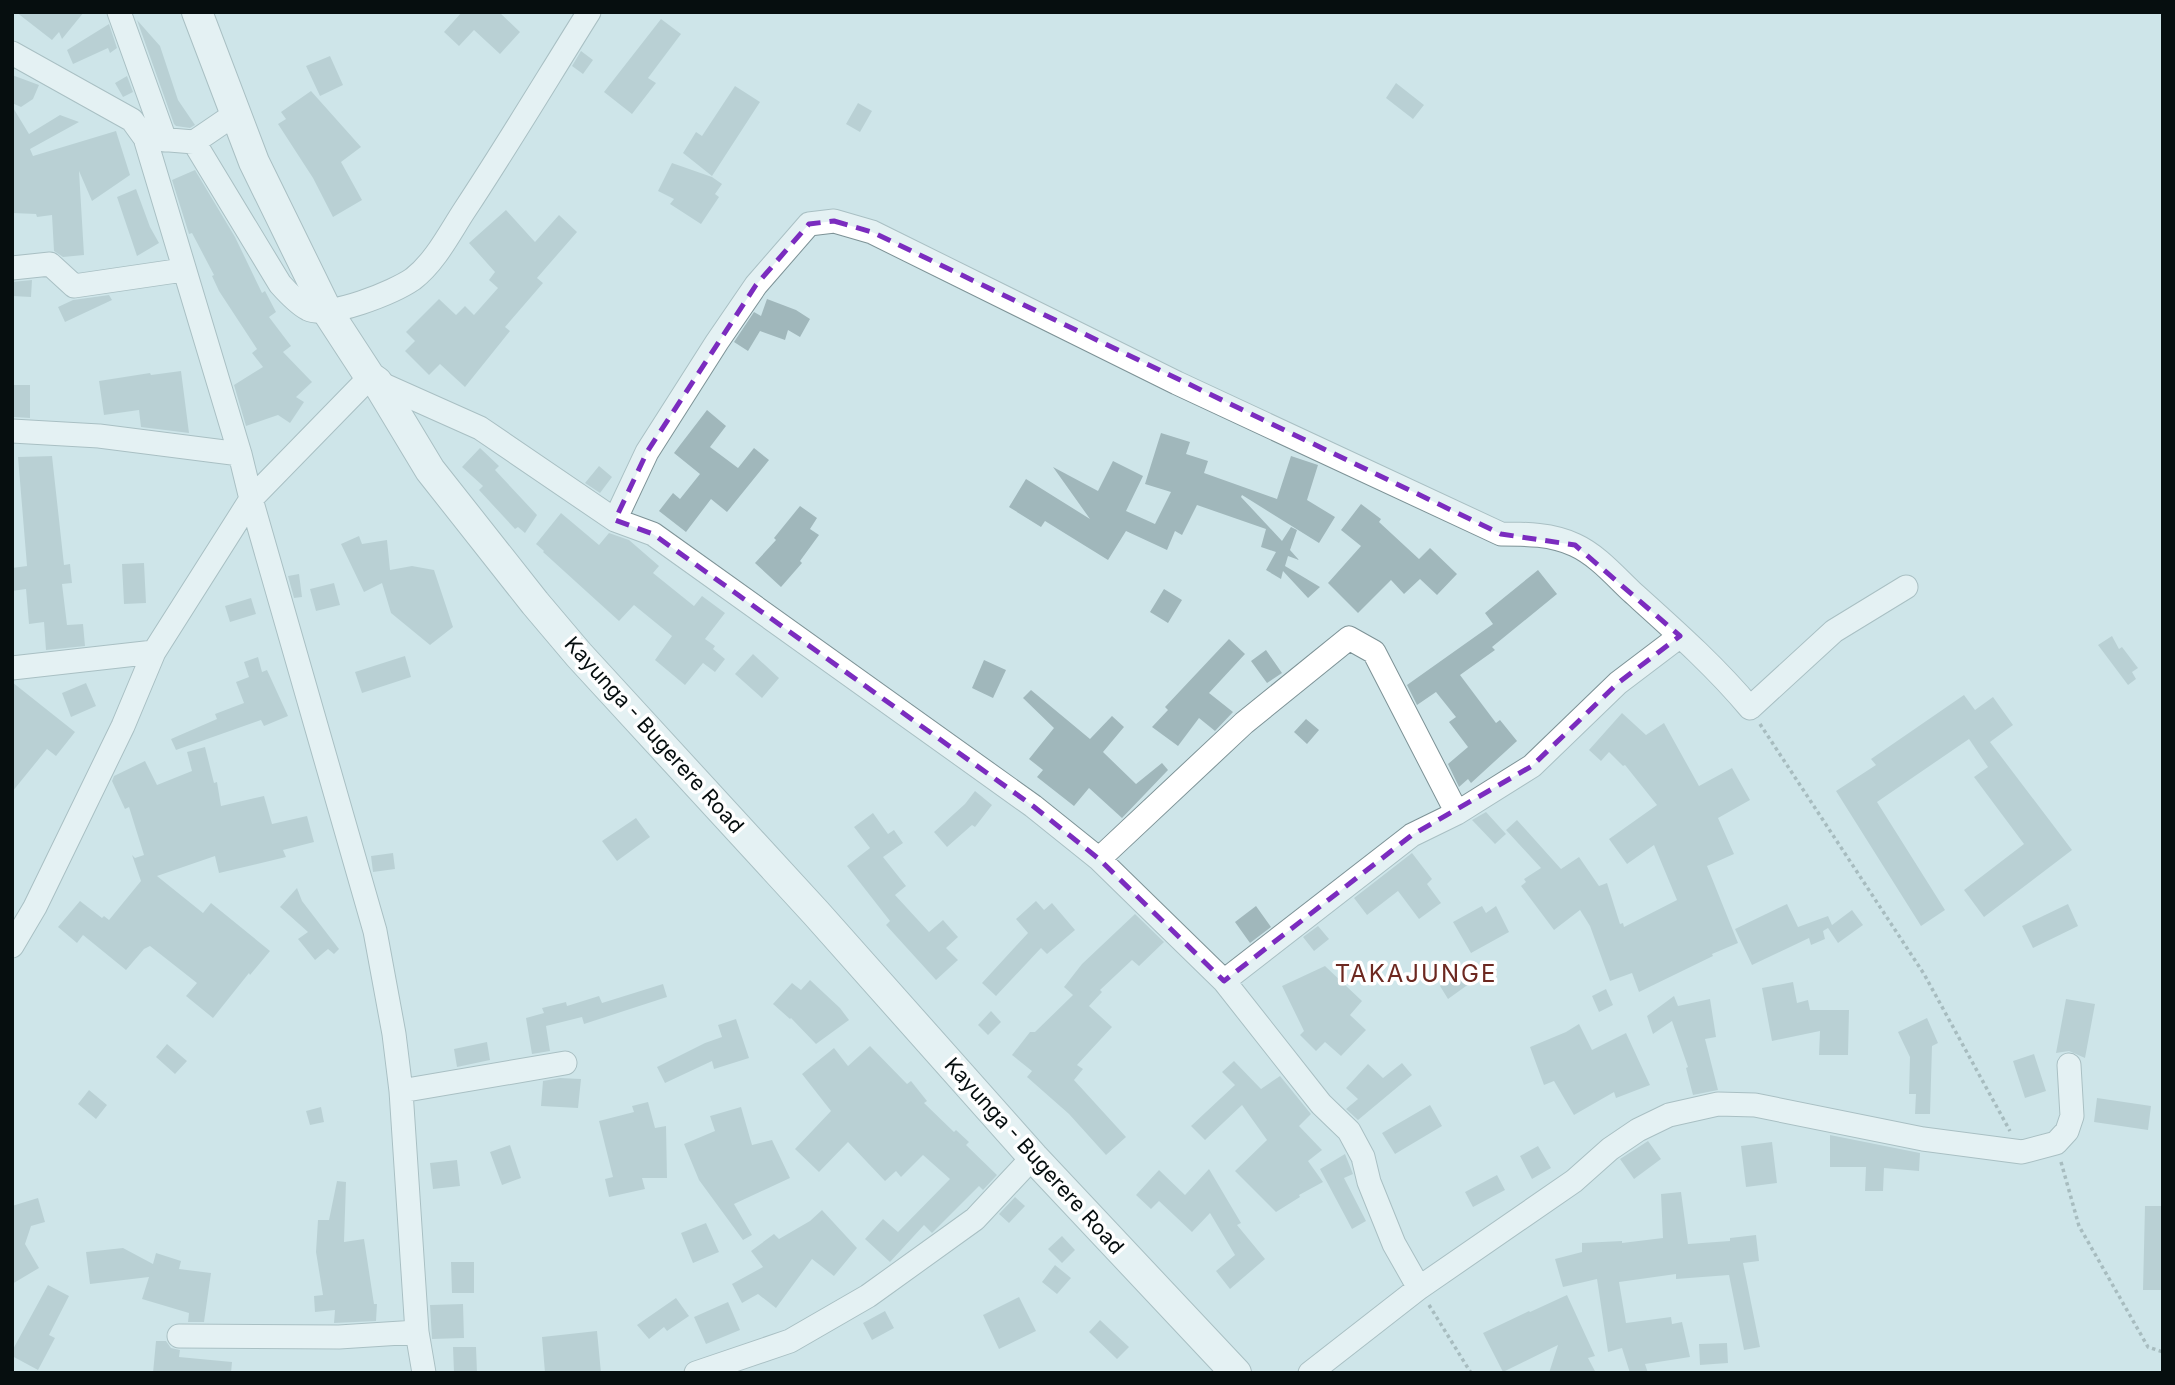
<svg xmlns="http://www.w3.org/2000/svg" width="2175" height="1385" viewBox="0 0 2175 1385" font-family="Inter,sans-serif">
<rect width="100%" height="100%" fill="#cee5e9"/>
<!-- building -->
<path fill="#a0b7bb" d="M16 12H84L62 39 59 32 52 40Z
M462 12H499L520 32 500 54 474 30 459 46 444 32Z
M661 19 681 34 648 78 656 83 632 114 604 92Z
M137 20 160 46 178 100 195 125 190 128 176 126 174 124Z
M109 24 117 48 110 53 108 48 73 64 67 50Z
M581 51 593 60 583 74 572 66Z
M330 56 343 85 320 96 306 66Z
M12 75 39 85 33 99 21 107 12 103Z
M127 76 133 92 123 97 115 83Z
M1396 83 1424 105 1413 119 1386 98Z
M735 86 760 102 712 176 683 153 696 132 702 136Z
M311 91 361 147 341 162 362 200 333 217 313 178 278 124 286 119 281 112Z
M858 103 872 111 860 132 846 124Z
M12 106 29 134 60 115 79 122 30 149 33 156 116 131 130 175 92 201 79 171 84 255 63 257 54 251 52 215 37 217 36 214 12 213Z
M672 163 712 177 722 184 715 194 719 197 701 224 670 204 674 199 658 191Z
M195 170 235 237 262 293 265 291 276 312 269 317 291 346 283 352 312 382 296 397 304 402 290 423 278 415 246 426 234 385 263 367 252 353 257 349 219 291 212 276 214 275 192 233 189 234 172 180Z
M136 189 150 227 159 243 137 256 117 197Z
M506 210 535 242 559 215 577 232 537 278 543 283 505 327 510 331 465 387 440 364 429 375 405 351 415 341 406 332 439 299 456 315 465 306 474 315 498 288 489 280 495 272 469 243Z
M32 280 31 297 12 296V282Z
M109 295 112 300 65 322 58 307 73 300Z
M767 299 796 310 810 319 800 337 788 330 785 340 760 331 748 351 734 342 754 312 761 316Z
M181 371 189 433 141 427 139 410 104 415 99 381 150 373 151 375Z
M14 385H30V418L14 417Z
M707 410 726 426 710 447 738 468 754 448 769 460 727 512 711 499 686 532 659 511 673 493 680 499 700 474 674 453Z
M1161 433 1190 442 1186 454 1208 461 1204 473 1277 499 1291 456 1318 465 1307 500 1335 517 1319 543 1242 495 1241 497 1282 541 1291 527 1297 530 1290 550 1299 560 1288 556 1285 566 1320 587 1308 598 1283 571 1281 579 1266 570 1276 552 1261 547 1266 529 1197 505 1182 535 1175 531 1167 550 1126 531 1108 560 1045 521 1041 527 1009 507 1026 479 1090 519 1053 467 1098 491 1113 461 1143 476 1126 511 1155 524 1171 492 1145 484Z
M480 448 499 466 495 470 537 515 525 533 518 527 515 529 479 490 483 486 462 467Z
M52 456 64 565 70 564 72 583 62 584 67 625 83 624 85 646 46 650 44 622 29 624 26 589 12 591V568L27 566 18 457Z
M599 466 612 477 600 493 585 483Z
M1361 504 1381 519 1379 522 1419 559 1430 548 1457 574 1437 595 1420 579 1404 594 1391 580 1358 613 1328 583 1361 546 1341 530Z
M800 506 817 518 810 529 819 535 800 561 802 563 781 587 755 563 776 540 774 538Z
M561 513 599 545 609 533 629 540 659 566 653 573 694 606 702 596 725 613 705 639 715 646 713 649 725 659 715 672 703 663 685 685 655 660 672 636 634 605 619 621 543 552 544 551 536 544Z
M359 536 362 544 387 540 390 570 412 566 434 570 453 627 430 645 391 613 382 583 364 592 341 544Z
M144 563 146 603 124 604 122 564Z
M1538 570 1557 594 1492 647 1495 650 1460 675 1496 723 1500 720 1517 741 1471 783 1468 779 1459 787 1448 764 1468 747 1449 722 1456 717 1436 692 1417 705 1407 685 1493 624 1485 613Z
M299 574 302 597 294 598 288 576Z
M334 583 340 605 316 611 310 589Z
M1164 589 1182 600 1168 623 1150 612Z
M251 598 256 614 230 622 225 606Z
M2112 636 2119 649 2122 647 2138 668 2132 672 2136 679 2128 685 2098 645Z
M1229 639 1245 654 1209 693 1233 712 1215 731 1199 718 1178 746 1152 727 1168 710 1165 707Z
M1266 650 1282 673 1267 683 1251 661Z
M753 654 779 678 762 698 735 674Z
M405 656 411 677 362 693 355 672Z
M258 657 262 672 267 670 288 716 264 726 261 720 176 750 171 739 217 719 215 714 244 703 236 682 249 677 244 662Z
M984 660 1006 670 993 698 972 688Z
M12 682 75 732 56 756 47 749 12 792Z
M86 683 96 706 71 717 62 693Z
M1031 690 1090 739 1112 716 1124 727 1103 752 1136 784 1162 763 1168 770 1122 818 1089 788 1074 806 1037 777 1043 770 1029 759 1054 728 1023 698Z
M1964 695 1975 710 1993 697 2013 725 1990 742 2072 850 1984 917 1964 890 2024 844 1974 777 1988 767 1969 739 1877 802 1945 910 1921 926 1836 791 1876 765 1871 759Z
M1622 713 1646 735 1664 723 1699 786 1732 768 1750 800 1718 818 1734 854 1707 866 1738 943 1712 954 1713 956 1639 992 1632 973 1610 981 1590 926 1580 910 1554 930 1521 886 1526 882 1524 879 1541 868 1506 830 1517 820 1561 869 1579 857 1599 886 1607 883 1620 924 1623 923 1624 927 1677 900 1654 845 1627 864 1609 839 1657 805 1625 765 1623 766 1609 752 1601 761 1589 750Z
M1306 719 1319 730 1307 744 1294 732Z
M205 747 214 783 217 782 221 806 264 796 272 824 307 816 314 842 283 850 286 857 219 873 215 856 157 876 203 913 211 903 270 951 250 975 249 973 213 1018 186 996 197 983 150 946 144 949 126 970 83 935 77 943 58 927 80 901 102 918 104 916 109 920 141 881 132 855 135 858 144 855 129 807 125 809 112 781 114 776 145 761 157 785 192 771 187 752Z
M975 791 992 805 975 827 972 825 947 847 934 832 965 804Z
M1486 812 1506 834 1495 844 1472 820Z
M873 813 888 834 894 830 903 843 883 857 906 886 895 895 929 932 943 920 958 937 946 948 958 960 936 980 886 925 890 921 847 866 870 848 854 827Z
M636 818 650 837 617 861 602 841Z
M393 853 395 869 373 872 371 856Z
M1412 853 1432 879 1427 884 1441 903 1419 919 1398 891 1367 915 1354 898Z
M297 888 302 901 339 949 334 954 328 949 315 960 298 939 308 932 280 907Z
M1036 901 1044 910 1052 903 1075 930 1047 954 1041 948 996 996 982 983 1028 933 1016 919Z
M1787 904 1798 927 1828 916 1832 925 1852 910 1863 925 1838 943 1828 928 1823 931 1825 939 1811 945 1809 938 1752 965 1735 929Z
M2068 904 2078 926 2033 948 2022 926Z
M1256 906 1271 927 1250 943 1235 922Z
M1482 906 1486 913 1496 906 1509 932 1471 953 1453 922Z
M1135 914 1164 942 1139 966 1132 960 1100 990 1102 992 1089 1006 1112 1027 1077 1065 1083 1069 1074 1080 1126 1137 1106 1155 1069 1114 1027 1077 1032 1071 1012 1055 1030 1032H1035L1073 995 1064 987 1082 964Z
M1318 926 1329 939 1314 951 1303 937Z
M1325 966 1362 1001 1350 1015 1366 1030 1341 1056 1325 1042 1316 1051 1300 1035 1304 1031 1282 986Z
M1464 969 1473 981 1448 999 1440 986Z
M810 980 840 1008 849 1020 816 1044 791 1018 790 1019 773 1004 792 983 801 990Z
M1793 982 1797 1003 1808 1000 1810 1010H1849L1848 1055H1819L1820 1031 1772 1041 1762 988Z
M663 984 667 997 584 1024 582 1017 546 1026 550 1051 532 1054 526 1018 544 1013 542 1008 566 1002 567 1006 599 996 602 1003Z
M1606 989 1613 1005 1599 1012 1592 996Z
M1674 996 1678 1006 1710 999 1716 1037 1705 1039 1718 1090 1693 1095 1686 1068 1688 1067 1672 1021 1653 1034 1647 1016Z
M2066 999 2095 1004 2085 1058 2069 1051 2056 1053Z
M991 1011 1001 1022 988 1035 978 1025Z
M1927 1018 1938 1043 1932 1046 1930 1114H1915L1916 1094H1909L1910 1057 1898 1032Z
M736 1019 749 1058 714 1069 712 1061 665 1083 657 1067 705 1043 722 1037 718 1025Z
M1579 1024 1592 1050 1626 1033 1650 1085 1616 1098 1614 1092 1574 1115 1554 1081 1544 1085 1530 1047 1566 1032Z
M487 1042 490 1060 457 1067 454 1049Z
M167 1044 187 1061 175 1074 156 1057Z
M870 1046 907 1084 911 1081 927 1101 924 1103 954 1132 956 1130 969 1142 966 1145 997 1175 983 1190 979 1186 932 1233 924 1225 890 1262 865 1239 883 1219 898 1232 950 1179 923 1155 901 1177 896 1171 885 1181 848 1142 819 1172 795 1149 831 1111 802 1074 834 1048 848 1066Z
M2034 1054 2046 1091 2025 1098 2013 1061Z
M1234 1061 1261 1089 1280 1076 1311 1114 1299 1126 1322 1150 1308 1161 1323 1182 1299 1195 1300 1197 1276 1212 1235 1171 1267 1140 1242 1105 1205 1140 1191 1126 1235 1085 1222 1072Z
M1402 1063 1412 1075 1358 1120 1346 1109 1358 1099 1346 1088 1368 1064 1383 1078Z
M560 1078 581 1079 578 1108 541 1106 543 1081Z
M89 1090 107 1105 96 1119 78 1104Z
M2097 1098 2151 1106 2148 1130 2094 1122Z
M648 1102 655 1128 666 1126 667 1178H642L645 1189 609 1197 605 1179 613 1177 599 1121 634 1112 632 1106Z
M1430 1105 1442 1126 1395 1154 1382 1133Z
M321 1107 324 1122 310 1125 306 1111Z
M741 1107 752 1145 772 1140 790 1178 734 1204 752 1235 743 1240 699 1180 684 1144 715 1131 710 1116Z
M1830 1135 1920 1153 1919 1171 1884 1168 1883 1191H1865L1866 1167H1830Z
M1648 1141 1661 1159 1634 1179 1620 1159Z
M1772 1142 1777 1183 1746 1187 1741 1146Z
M510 1145 521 1178 502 1185 490 1152Z
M1538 1146 1551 1168 1532 1179 1520 1156Z
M1345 1154 1353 1174 1344 1178 1366 1221 1352 1229 1320 1169Z
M457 1160 460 1186 433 1189 430 1163Z
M1209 1169 1241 1223 1237 1225 1265 1259 1230 1289 1216 1271 1235 1255 1210 1213 1192 1232 1159 1201 1151 1209 1136 1195 1159 1170 1185 1195Z
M1497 1175 1505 1190 1473 1207 1465 1192Z
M337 1181 346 1182 344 1242 364 1239 374 1304H377L376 1321 334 1323 335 1310 315 1312 314 1296 323 1295 316 1252 318 1220H329Z
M1681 1192 1688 1244 1730 1241V1238L1756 1235 1759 1261 1743 1263 1760 1347 1744 1350 1729 1275 1676 1279V1274L1619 1282 1626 1323 1671 1317 1672 1324 1682 1322 1690 1357 1645 1364 1648 1373H1630L1622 1348 1608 1352 1597 1279 1563 1287 1555 1259 1582 1252V1243L1622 1241V1243L1663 1238 1661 1194Z
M1015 1197 1025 1206 1009 1223 999 1214Z
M38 1198 45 1222 31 1226 25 1244 39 1268 12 1284V1206Z
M2145 1206H2163V1290H2143Z
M822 1210 857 1248 834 1276 812 1259 776 1308 758 1294 742 1303 732 1284 763 1267 751 1251 774 1234 779 1239 810 1221Z
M706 1223 719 1252 693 1263 681 1233Z
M1062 1236 1075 1250 1062 1263 1048 1249Z
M123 1248 153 1264 156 1253 181 1261 179 1269 211 1273 204 1322H188L189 1313 142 1299 149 1277 90 1284 86 1252Z
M451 1262H474V1293H452Z
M1055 1265 1071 1278 1057 1294 1042 1282Z
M48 1285 69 1296 49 1335 55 1338 38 1370 12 1356V1351Z
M1567 1295 1595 1356 1588 1358 1596 1373H1549L1558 1345 1503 1372 1483 1333 1529 1311 1530 1312Z
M1019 1297 1036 1331 999 1349 983 1315Z
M676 1298 689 1316 667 1331 664 1327 649 1339 637 1325Z
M728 1302 740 1330 706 1344 694 1317Z
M463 1304 464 1338 432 1339 430 1305Z
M885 1311 894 1328 872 1340 863 1323Z
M1100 1320 1129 1347 1117 1359 1089 1332Z
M597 1331 601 1373H545L542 1337Z
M156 1341H166L171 1348 180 1350 179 1357 232 1362 231 1373H153Z
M1727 1343 1728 1363 1700 1365 1699 1344Z
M453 1347H476L477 1373H454Z"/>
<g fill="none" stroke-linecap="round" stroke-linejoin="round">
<defs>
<path id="minor" d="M119 12 165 140
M12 53 132 120 145 138 194 142 235 114
M145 138 240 454 251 499 375 931 394 1034 401 1091 417 1332 424 1373
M194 142 280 284C288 293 297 303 308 309 329 319 394 292 413 279 435 262 449 234 464 211 507 146 547 79 589 12
M12 268 50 264 74 286 183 270
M377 382 480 428 615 520 653 534 1033 806 1099 859 1224 981 1321 1104 1349 1131 1363 1157 1369 1182 1394 1244 1419 1288
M12 431 99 436 240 454
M615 520 647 452 717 342 756 285 809 224 834 221 872 232 1177 383 1501 534C1526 534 1552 534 1575 545 1597 555 1615 576 1632 592 1673 629 1715 666 1750 708L1834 631 1906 587
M12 668 154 652 251 499 370 377
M1099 859 1244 723 1349 638 1374 652 1457 813
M12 946 35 907 123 726 154 652
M1224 981 1412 835 1457 813 1532 766 1618 683 1680 636
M401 1091 565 1063
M179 1336 339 1337 417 1332
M696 1373 790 1341 868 1296 975 1219 1033 1157
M1310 1373 1419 1288 1574 1181 1610 1149 1638 1130 1669 1115 1718 1104 1755 1105 1923 1139 2022 1152 2056 1143 2067 1131 2072 1116 2069 1065"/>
<path id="major" d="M197 12 254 162 327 311 370 377 377 382 430 470 535 603 579 655 816 913 1033 1157 1236 1373"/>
</defs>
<!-- minor casing -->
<use href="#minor" stroke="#7d9296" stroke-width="25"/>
<!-- major casing -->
<use href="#major" stroke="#7d9296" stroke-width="32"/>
<!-- path -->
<path stroke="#798a8c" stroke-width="3.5" stroke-dasharray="3.5 3.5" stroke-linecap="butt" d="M1760 724 1924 974 2010 1131
M2061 1162 2079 1226 2148 1347 2163 1352
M1429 1305 1471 1373"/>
<!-- minor -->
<use href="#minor" stroke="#fff" stroke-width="23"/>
<!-- major -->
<use href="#major" stroke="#fff" stroke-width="30"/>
</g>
<!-- marked area -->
<path d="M0 0H2175V1385H0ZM834 221 872 232 1501 534 1575 545 1680 636 1618 683 1532 766 1412 835 1224 981 1099 859 1033 806 653 534 615 520 647 452 756 285 809 224Z" fill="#cee5e9" fill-opacity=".55" fill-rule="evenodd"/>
<path fill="none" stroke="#7b2cbf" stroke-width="5" stroke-dasharray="14 9" stroke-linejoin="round" d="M834 221 872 232 1501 534 1575 545 1680 636 1618 683 1532 766 1412 835 1224 981 1099 859 1033 806 653 534 615 520 647 452 756 285 809 224Z"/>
<g text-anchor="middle" stroke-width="7" stroke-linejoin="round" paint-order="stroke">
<!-- street labels -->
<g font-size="21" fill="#060e0f" stroke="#fff">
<text transform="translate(654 735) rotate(48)" y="7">Kayunga - Bugerere Road</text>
<text transform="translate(1034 1156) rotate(48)" y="7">Kayunga - Bugerere Road</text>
</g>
<!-- quarter labels -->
<g font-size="24" letter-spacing="2" fill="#6d2820" stroke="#fff">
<text x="1416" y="982">TAKAJUNGE</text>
</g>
</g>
<!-- border -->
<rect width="2175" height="1385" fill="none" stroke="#060e0f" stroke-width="28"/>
</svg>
